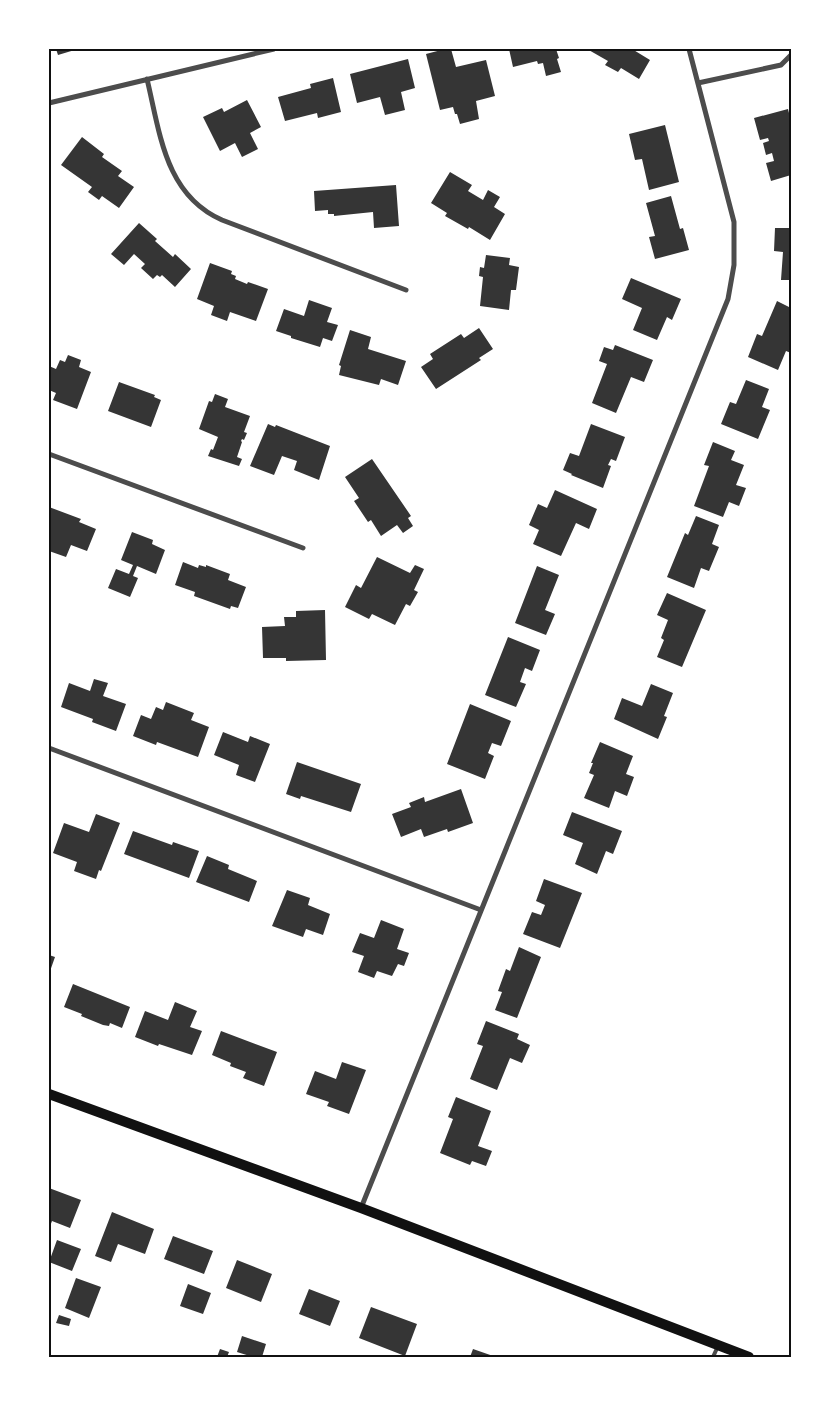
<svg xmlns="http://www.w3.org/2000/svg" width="840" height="1406" viewBox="0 0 840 1406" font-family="'PT Sans',sans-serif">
<rect width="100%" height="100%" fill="#fff"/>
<!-- building -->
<path fill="#353535" d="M56 49H78L58 55Z
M445 49H451L456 67 486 60 495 96 476 101 479 119 460 124 457 114H455L453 107 440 110 426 54Z
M509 49H556L559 58 557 59 561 72 546 76 543 63 538 64 537 61 513 67Z
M587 49H632L650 60 639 79 621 68 618 72 605 65 608 61Z
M408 59 415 88 401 92 405 110 385 115 380 97 357 103 350 74Z
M333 78 341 112 318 118 317 113 285 121 278 97 311 88 310 84Z
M247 100 261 127 250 133 258 149 242 157 235 143 220 151 203 117 222 108 224 112Z
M788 109 791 121V175L771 181 766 163 774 161 772 153 766 155 763 143 769 141 768 138 760 140 754 118Z
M665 125 679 182 649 190 642 159 635 160 629 134Z
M82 137 104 154 102 157 122 171 118 176 134 187 119 208 102 196 99 200 88 192 92 187 61 165Z
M450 172 472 185 468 191 483 200 488 190 500 197 494 207 505 214 490 240 469 227 468 229 445 216 447 213 431 203Z
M396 185 399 226 374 228 373 212 334 216V214H328V210L315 211 314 191Z
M671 196 680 229 683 228 689 250 655 259 649 237 655 236 646 203Z
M139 223 157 239 155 241 173 257 175 254 191 269 175 287 162 275 160 277 157 275 153 279 141 268 145 264 134 254 124 265 111 254Z
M775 228H791V280H781L783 252 774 251Z
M486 255 510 258 509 265 519 267 516 290H511L509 310 480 306 483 277 479 276 480 267 484 268Z
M210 263 232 271 231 274 236 276 235 279 247 284 248 282 268 289 256 321 230 312 227 321 211 315 214 306 197 299Z
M631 278 681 299 672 320 667 317 657 340 633 330 642 308 622 299Z
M309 300 332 308 327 322 338 325 332 341 323 338 320 347 291 338V336L276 331 284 309 304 316Z
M777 301 791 308V353L786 351 778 370 748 357 757 334 762 336Z
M479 328 493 349 479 358 481 360 436 389 421 367 433 359 430 354 461 334 464 338Z
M350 330 371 337 368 349 406 361 398 385 381 379 379 385 339 375 341 366 339 365Z
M615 345 653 360 644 382 631 377 616 413 592 403 607 364 599 361 604 347 613 350Z
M68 355 81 360 79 367 91 372 77 409 53 400 56 393 49 390V366L56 369 60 360 65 362Z
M746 380 769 389 762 407 770 410 758 439 721 424 730 402 736 404Z
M119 382 155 395 154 397 161 400 151 427 108 411Z
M215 394 228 399 225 407 250 416 244 432 247 433 244 440 242 439 241 441 242 442 237 457 242 459 239 466 208 456 211 449 213 450 218 437 199 429 209 401 212 402Z
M268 424 275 427 276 425 330 446 319 480 294 470 297 461 282 456 274 475 250 466Z
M591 424 625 437 616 461 611 459 608 465 611 466 603 488 571 475 572 474 563 470 570 453 579 456Z
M713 442 735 451 731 460 744 465 736 485 746 488 739 506 729 502 723 517 694 506 709 466 704 465Z
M372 459 411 516 408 518 413 526 403 533 397 525 381 536 371 520 368 522 354 501 359 498 345 477Z
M555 490 597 509 589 529 576 523 561 556 533 544 539 530 529 525 538 504 547 508Z
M49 507 81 519 79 522 96 529 87 551 71 545 66 557 49 551Z
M696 516 719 525 712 544 719 547 709 571 701 568 694 588 667 577 685 533 688 535Z
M132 532 153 540 152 544 165 550 156 574 137 566 133 576 138 578 130 597 108 588 116 569 129 574 133 565 121 560Z
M377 557 410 573 415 565 424 569 414 590 418 592 410 606 406 604 395 625 372 614 369 619 345 607 356 585 361 588Z
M183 562 198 568 199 565 206 567V565L230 574 228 580 246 587 238 608 231 606 230 609 194 596 195 592 175 585Z
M537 566 559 575 545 610 555 614 546 635 515 623Z
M667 593 706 610 682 667 657 657 664 640 661 638 668 620 657 615Z
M325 610 326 660 286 661V658H263L262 627 285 626 284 617H296V611Z
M508 637 540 650 532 671 525 668 520 682 526 684 516 707 485 695Z
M94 679 108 683 103 696 126 704 116 731 92 722 93 719 61 707 69 683 90 691Z
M651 684 673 693 664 716 667 717 658 739 614 719 622 698 642 706Z
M166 702 194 713 191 720 209 727 198 757 157 742 156 745 133 736 141 715 151 719 156 707 163 710Z
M470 704 511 721 501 746 492 743 488 753 494 756 485 779 447 764Z
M223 732 248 742 250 736 270 744 255 782 236 775 239 765 214 755Z
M600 742 633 756 626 774 634 777 627 796 615 791 609 808 584 798 594 775 589 773 593 763H591Z
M297 762 361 784 351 812 301 796 300 799 286 794Z
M461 789 473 823 448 832 447 829 424 837 421 829 401 837 392 814 411 807 409 803 424 797 425 802Z
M572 812 622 831 613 854 606 851 597 874 575 864 583 843 563 835Z
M96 814 120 823 101 871 99 870 96 879 74 871 77 862 53 853 64 823 89 832Z
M133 831 172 845 173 842 199 851 189 878 124 854Z
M207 856 229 865 228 869 257 881 249 902 196 882Z
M544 879 582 893 560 948 523 934 532 912 541 915 545 905 536 901Z
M287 890 310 898 308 905 330 914 323 935 306 929 303 937 272 926Z
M381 920 404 929 397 949 409 953 404 966 398 964 392 976 377 971 374 978 358 972 364 956 352 952 360 933 374 938Z
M519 947 541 957 517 1018 495 1010 502 992 498 991 506 969 510 971Z
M49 955 55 957 49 974Z
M73 984 130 1007 122 1028 110 1023 109 1026 103 1025 81 1016 82 1014 64 1007Z
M175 1002 197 1011 190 1027 202 1031 192 1055 159 1044 158 1046 135 1037 145 1011 168 1020Z
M486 1021 519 1034 517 1039 530 1045 522 1063 510 1058 497 1090 470 1079 483 1046 477 1044Z
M221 1031 277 1052 264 1086 243 1078 246 1072 230 1066 231 1063 212 1055Z
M342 1062 366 1070 349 1114 327 1106 329 1102 306 1094 315 1071 336 1079Z
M456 1097 491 1111 478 1146 492 1151 486 1166 472 1161 470 1165 440 1153 453 1119 448 1117Z
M49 1188 81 1200 70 1228 52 1221 49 1229Z
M112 1212 154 1229 145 1254 118 1244 111 1262 95 1256Z
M173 1236 213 1251 204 1274 164 1259Z
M57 1240 81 1249 72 1271 49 1262Z
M237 1260 272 1274 261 1302 226 1288Z
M76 1278 101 1287 89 1318 65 1308Z
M188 1284 211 1293 203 1314 180 1306Z
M309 1289 340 1301 330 1326 299 1314Z
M371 1307 417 1324 405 1356 359 1338Z
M59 1315 71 1319 69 1326 56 1323Z
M242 1336 266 1344 262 1357H253L237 1352Z
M220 1349 229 1352 227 1357H217Z
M473 1349 496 1357H470Z"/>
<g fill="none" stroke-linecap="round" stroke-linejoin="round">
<!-- service -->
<path stroke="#4c4c4c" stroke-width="4" d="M713 1357 718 1346"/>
<!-- minor -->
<path stroke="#4c4c4c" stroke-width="5" d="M147 79C160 133 165 195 222 220L406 290
M698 83 781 65 791 55
M49 103 274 49
M49 454 303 548
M49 748 481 910
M361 1208 728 299 734 265V222L689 49"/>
<!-- secondary -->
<path stroke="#111" stroke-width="10" d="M49 1094 361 1208 749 1357"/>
</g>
<!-- border -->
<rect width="840" height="1406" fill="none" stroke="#ffffff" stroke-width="100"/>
<rect x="50" y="50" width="740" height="1306" fill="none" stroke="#111" stroke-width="2"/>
</svg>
